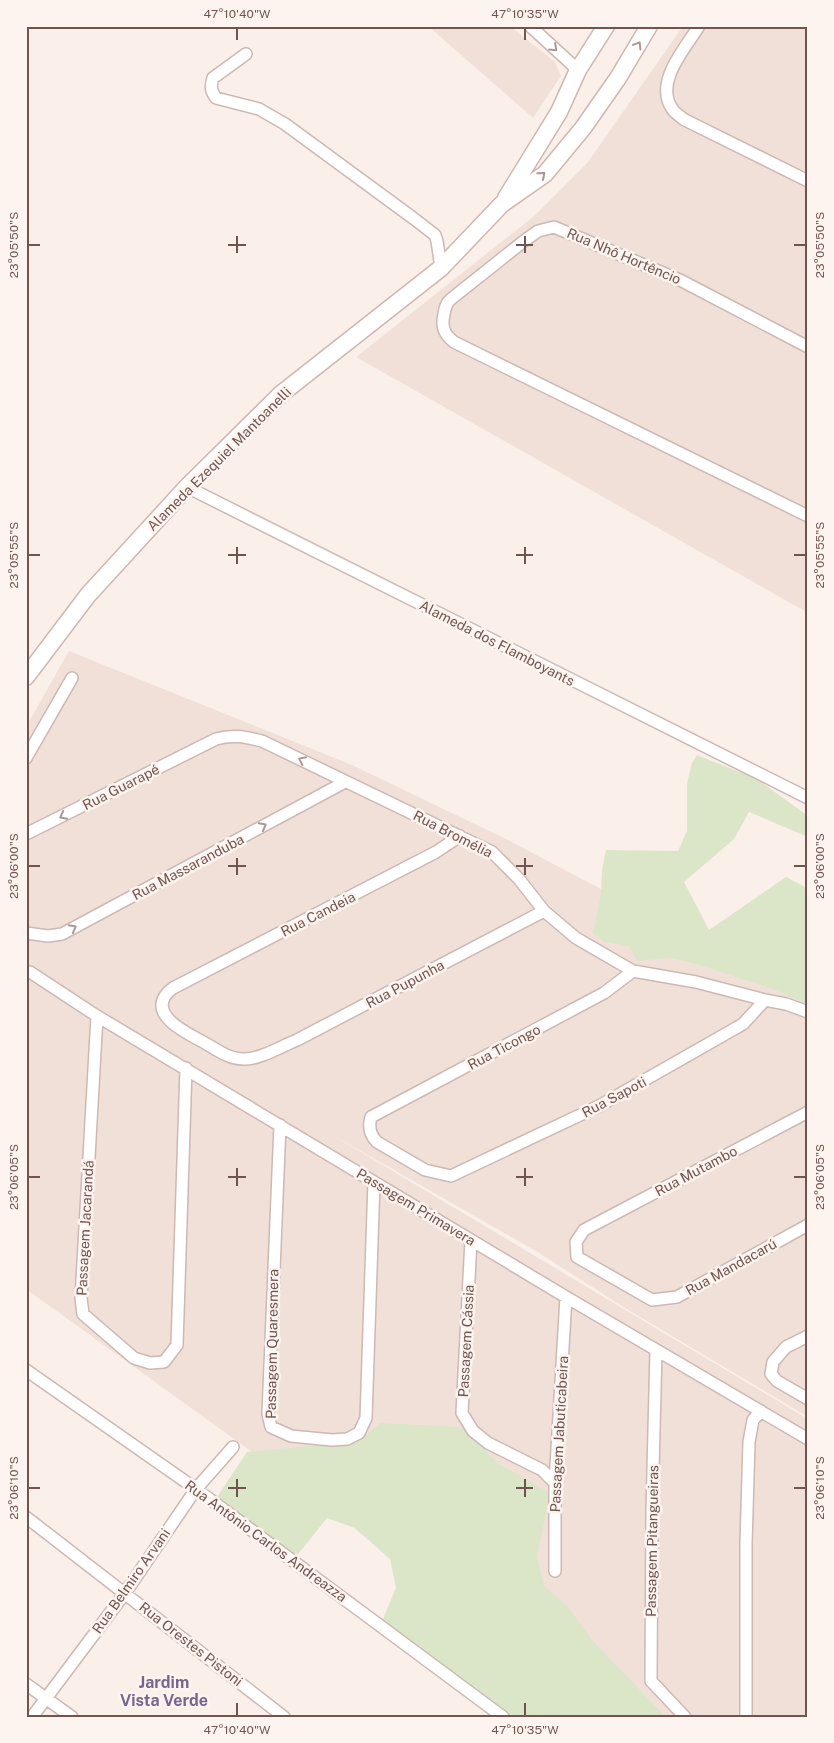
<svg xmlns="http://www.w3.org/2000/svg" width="834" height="1743" viewBox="0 0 834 1743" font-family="'Public Sans',sans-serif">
<rect width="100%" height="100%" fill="#faefe9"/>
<!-- residential -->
<path fill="#f1e0d8" d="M428 26H510L555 62 561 76 533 118Z
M683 26H808V613L356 357 533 217 588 162Z
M69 651 352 765 508 840 652 916 808 986V1417L625 1308 536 1251 329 1133 808 1419V1717H597L305 1490 26 1289V727Z"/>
<!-- green -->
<path fill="#dbe6c8" d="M697 755 757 779 808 816V837L749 812 734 839 684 882 709 930 786 877 805 887 808 892V1004L770 988 693 963 669 958 637 961 629 946 604 942 593 933 601 894 602 870 606 850 678 851 687 831V783L692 763Z
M380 1423 461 1427 498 1463 550 1493 537 1557 544 1586 567 1606 594 1642 666 1717H512L382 1621 396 1588 390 1559 355 1528 327 1518 295 1558 217 1497 247 1452 359 1441Z"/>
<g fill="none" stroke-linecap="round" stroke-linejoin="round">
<defs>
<path id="minor" d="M530 26 578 70
M699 26C685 49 653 83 673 110 676 114 681 117 685 120L808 181
M246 54 213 78C210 87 211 91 216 98L259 109 285 124 413 218 435 235 437 241 441 268
M808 347 682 281 554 227 538 231 524 241 451 299C446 303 445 308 444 314 441 327 444 334 454 342L808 516
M187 487 808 798
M26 758 72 678
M26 834 216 739C233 734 245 737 262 741L492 852 519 879 544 911 576 938 633 971 696 982 765 1000 786 1004 808 1012
M460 836 436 852 173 988C170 990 167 993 165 996 151 1018 191 1035 205 1043 217 1050 229 1059 243 1059 259 1060 282 1046 297 1040L544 911
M26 933 48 936 62 934 345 782
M633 971 604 993 371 1117C368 1127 370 1135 377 1142L425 1170 451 1176 599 1106 743 1024 765 1000
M26 972H30L97 1016 566 1297 808 1439
M97 1016 81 1298 83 1314 134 1358 150 1363 164 1362 177 1345 186 1068
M808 1112 584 1230 576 1242 577 1257 652 1300 677 1297 808 1225
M280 1125 268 1414 271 1427 291 1436 332 1440 347 1439 359 1433 366 1418 374 1182
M471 1240 462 1413 473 1431 488 1443 542 1470 555 1483
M808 1336 786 1347 773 1362 771 1374 777 1381 808 1399
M656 1350 652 1511 651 1681 685 1717
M26 1370 196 1489 503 1717
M26 1517 284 1717
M555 1571V1483L566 1297
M26 1684 72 1717
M32 1717 125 1593 196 1489 233 1447
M746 1717V1544L749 1442 753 1420 761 1411"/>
<path id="secondary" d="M506 198 559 112 578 70 606 26
M26 677 88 595 187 487 281 394 441 268 502 204 545 174 583 128 618 78 649 26"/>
</defs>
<!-- minor casing -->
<use href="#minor" stroke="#cdb8b3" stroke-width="14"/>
<!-- secondary casing -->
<use href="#secondary" stroke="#cfb7b0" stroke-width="19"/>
<!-- minor -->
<use href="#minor" stroke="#fff" stroke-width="11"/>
<!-- secondary -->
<use href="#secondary" stroke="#fff" stroke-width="16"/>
</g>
<!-- one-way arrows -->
<defs><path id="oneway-chevron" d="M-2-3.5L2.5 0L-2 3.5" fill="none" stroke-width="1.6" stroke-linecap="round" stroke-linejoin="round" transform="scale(1.25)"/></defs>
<g stroke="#aa9895">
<use href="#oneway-chevron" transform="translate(638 45) rotate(-59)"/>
<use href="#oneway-chevron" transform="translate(554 48) rotate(43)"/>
<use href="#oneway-chevron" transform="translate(542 175) rotate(-40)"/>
<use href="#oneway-chevron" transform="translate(302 760) rotate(-154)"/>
<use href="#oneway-chevron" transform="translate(63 816) rotate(153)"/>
<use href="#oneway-chevron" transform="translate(263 826) rotate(-28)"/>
<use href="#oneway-chevron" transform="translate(73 928) rotate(-28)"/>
</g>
<!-- ticks -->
<path fill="none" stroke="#71544f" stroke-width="2" d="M237 28V40M525 28V40M237 236V253M525 236V253M28 245H40M228 245H246M516 245H533M794 245H806M237 547V564M525 547V564M28 555H40M228 555H246M516 555H533M794 555H806M237 858V875M525 858V875M28 866H40M228 866H246M516 866H533M794 866H806M237 1168V1186M525 1168V1186M28 1177H40M228 1177H246M516 1177H533M794 1177H806M237 1479V1497M525 1479V1497M28 1488H40M228 1488H246M516 1488H533M794 1488H806M237 1703V1716M525 1703V1716"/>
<g text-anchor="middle" stroke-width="5" stroke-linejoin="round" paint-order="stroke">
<!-- street labels -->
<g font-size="14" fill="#71544f" stroke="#fdf4ef">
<text transform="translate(624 256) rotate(23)" y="5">Rua Nhô Hortêncio</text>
<text transform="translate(219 459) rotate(-45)" y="5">Alameda Ezequiel Mantoanelli</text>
<text transform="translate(497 643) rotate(27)" y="5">Alameda dos Flamboyants</text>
<text transform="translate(121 787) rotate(-27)" y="5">Rua Guarapé</text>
<text transform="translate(453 834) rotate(27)" y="5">Rua Bromélia</text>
<text transform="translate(188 867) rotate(-28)" y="5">Rua Massaranduba</text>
<text transform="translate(318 914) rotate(-27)" y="5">Rua Candeia</text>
<text transform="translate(405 984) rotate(-28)" y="5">Rua Pupunha</text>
<text transform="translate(504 1047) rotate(-28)" y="5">Rua Ticongo</text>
<text transform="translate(614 1097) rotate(-28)" y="5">Rua Sapoti</text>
<text transform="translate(696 1171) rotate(-28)" y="5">Rua Mutambo</text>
<text transform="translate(416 1207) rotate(31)" y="5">Passagem Primavera</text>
<text transform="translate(85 1228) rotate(-87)" y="5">Passagem Jacarandá</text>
<text transform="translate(731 1267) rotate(-29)" y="5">Rua Mandacarú</text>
<text transform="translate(466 1341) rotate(-87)" y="5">Passagem Cássia</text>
<text transform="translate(272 1344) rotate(-89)" y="5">Passagem Quaresmera</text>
<text transform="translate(559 1434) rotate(-87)" y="5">Passagem Jabuticabeira</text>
<text transform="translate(266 1541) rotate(36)" y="5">Rua Antônio Carlos Andreazza</text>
<text transform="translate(652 1541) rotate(-89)" y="5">Passagem Pitangueiras</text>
<text transform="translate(131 1581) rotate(-55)" y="5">Rua Belmiro Arvani</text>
<text transform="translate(191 1644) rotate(38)" y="5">Rua Orestes Pistoni</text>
</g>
<!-- quarter labels -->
<g font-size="16" font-weight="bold" fill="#78678d" stroke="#fdf4ef">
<text x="164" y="1688">Jardim<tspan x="164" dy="18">Vista Verde</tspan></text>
</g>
</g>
<!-- border -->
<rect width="834" height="1743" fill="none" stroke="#fdf4ef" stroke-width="55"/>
<rect x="28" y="28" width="778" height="1688" fill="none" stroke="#71544f" stroke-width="2"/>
<g font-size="12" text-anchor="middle" fill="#71544f">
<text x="237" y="18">47°10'40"W</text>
<text x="525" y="18">47°10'35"W</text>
<text transform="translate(14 245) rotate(-90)" y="4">23°05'50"S</text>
<text transform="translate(820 245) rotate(-90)" y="4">23°05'50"S</text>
<text transform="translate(14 555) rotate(-90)" y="4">23°05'55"S</text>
<text transform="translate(820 555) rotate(-90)" y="4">23°05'55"S</text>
<text transform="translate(14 866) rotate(-90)" y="4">23°06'00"S</text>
<text transform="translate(820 866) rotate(-90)" y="4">23°06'00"S</text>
<text transform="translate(14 1177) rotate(-90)" y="4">23°06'05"S</text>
<text transform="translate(820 1177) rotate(-90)" y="4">23°06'05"S</text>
<text transform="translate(14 1488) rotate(-90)" y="4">23°06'10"S</text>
<text transform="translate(820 1488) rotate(-90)" y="4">23°06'10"S</text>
<text x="237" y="1734">47°10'40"W</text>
<text x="525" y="1734">47°10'35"W</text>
</g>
</svg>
